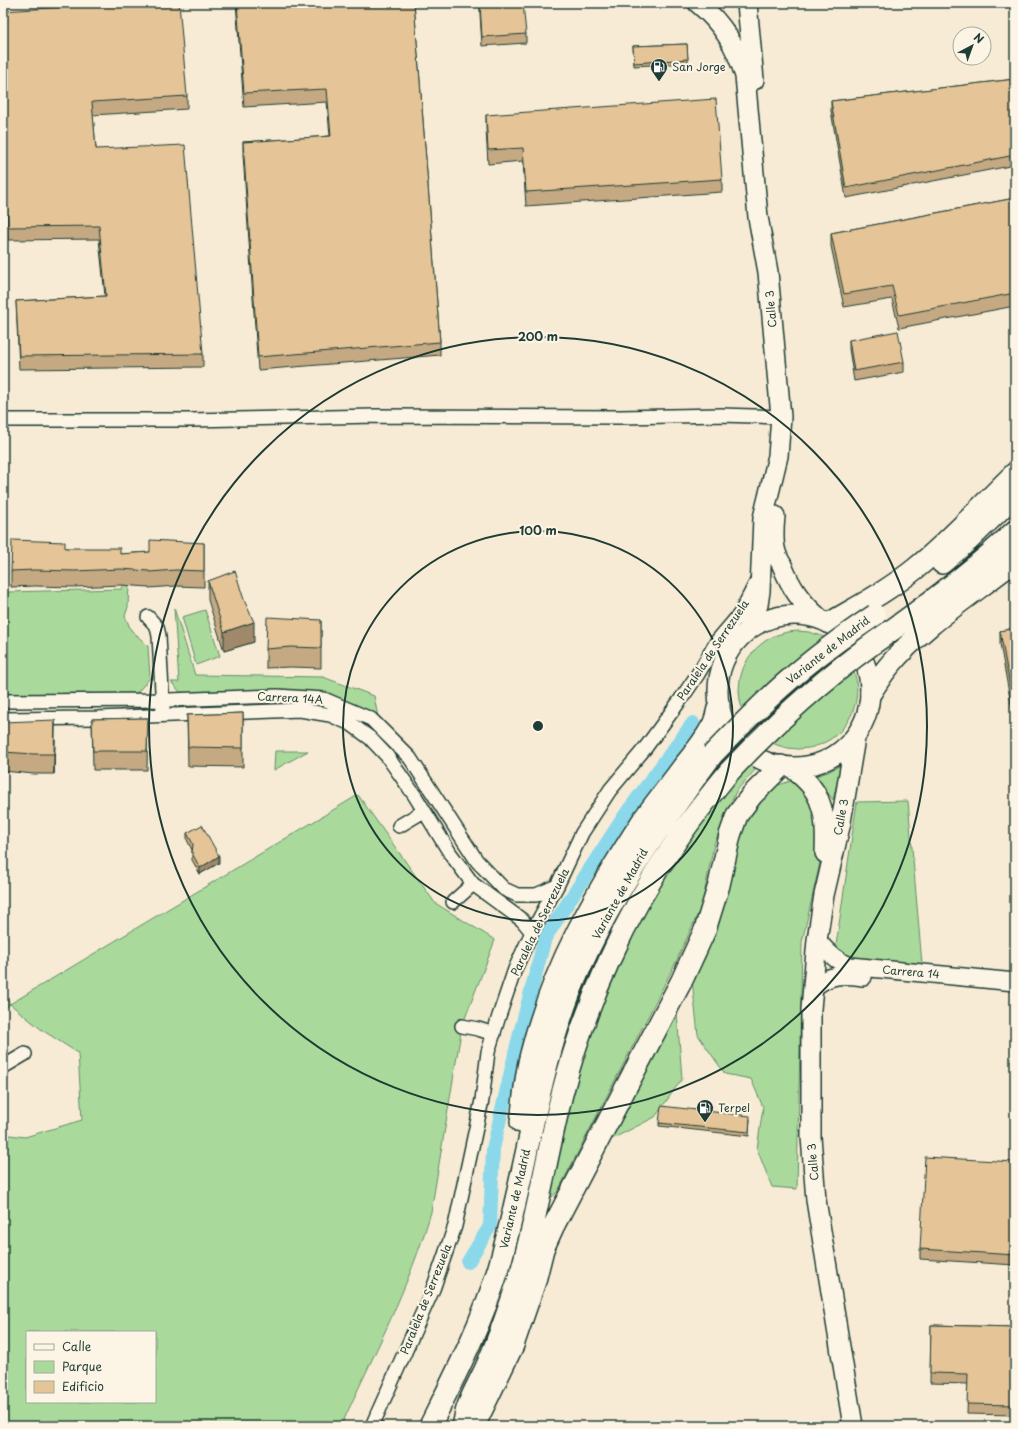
<svg xmlns="http://www.w3.org/2000/svg" width="1018" height="1429" viewBox="0 0 1018 1429" font-family="'Playpen Sans',sans-serif">
<rect width="100%" height="100%" fill="#f7ebd5"/>
<filter id="ink" filterUnits="userSpaceOnUse"><feTurbulence type="fractalNoise" baseFrequency=".025" numOctaves="2"/><feDisplacementMap in="SourceGraphic" scale="8" xChannelSelector="R" yChannelSelector="G"/><feConvolveMatrix kernelMatrix="1 2 1 2 8 2 1 2 1" color-interpolation-filters="sRGB"/></filter>
<g filter="url(#ink)">
<!-- green -->
<path fill="#a9da9b" stroke="#648c68" fill-rule="evenodd" d="M121 585H129L128 607 125 616 131 630 148 646 150 678 136 694 3 707V620L8 592 122 589Z
M174 608 195 675 323 677 374 696 381 733 332 706 294 700 179 707 181 693 171 682H179Z
M205 610 220 656 196 665 182 617Z
M739 690a59 59 0 1 1 118 0a59 59 0 1 1-118 0Z
M275 751H308L274 770Z
M748 763 756 769 736 791 714 844 702 905 676 962 558 1191 543 1206 556 1155 593 1020 623 948 682 845Z
M841 765 833 800 816 776 828 772Z
M791 781 805 790 823 835 819 867 802 942 797 1189 772 1187 757 1149 763 1107 751 1079 725 1074 698 1035 692 980 705 958 737 840 752 810 775 786Z
M358 795 435 903 495 940 462 1026 431 1212C410 1285 373 1356 341 1426H3V1134L25 1137 82 1120 78 1053 42 1030 10 1004 3 1010V992L10 1004ZM27 1332H155V1402H27Z
M908 801 922 964 852 961 841 955 836 945 857 802Z
M677 1012 682 1079 655 1117 606 1142Z"/>
<g fill="none" stroke-linecap="round" stroke-linejoin="round">
<!-- canal -->
<path stroke="#8bd8eb" stroke-width="14" d="M468 1262 490 1226 493 1149 518 1041 545 938 623 818 693 723"/>
<defs>
<path id="minor" d="M3 420H191L375 416 621 417 721 415 781 417
M148 617 157 627 159 636 163 709
M3 701 169 700 277 696 324 699 371 719 410 758 477 861 504 889 517 895H536L557 886
M3 719 98 718 300 710 330 715 351 724 370 738 387 756 415 796 450 853 473 884 522 920 532 932
M399 826 424 811
M453 902 473 884
M462 1026 478 1029 494 1034
M3 1067 25 1054
M372 1426 433 1289 455 1226 482 1100 488 1052 499 1016 515 969 532 932 557 886 582 833 610 790 646 747 681 699 698 674 717 641 740 614 758 579"/>
<path id="tertiary" d="M817 940C827 952 836 961 850 966L1015 982
M813 988C830 974 841 974 863 977"/>
<path id="secondary" d="M698 3C723 24 736 46 745 76L758 217 768 272 781 417 778 456 763 518 760 591 758 605 748 629
M747 3 754 80
M775 516C774 526 773 538 775 548 776 554 779 560 782 565 791 588 801 602 819 618
M718 691a76 76 0 1 1 152 0a76 76 0 1 1-152 0Z
M792 768C798 773 805 779 810 785 826 804 826 829 825 853
M853 1426 816 1200 811 1137V1009L817 940 824 895 841 822 855 738"/>
<path id="primary" d="M942 563 969 540 1015 495
M830 623C859 606 889 590 915 569 951 540 982 505 1015 473
M892 630C935 599 977 567 1015 531
M871 692C877 683 882 674 889 666 920 628 965 599 1004 569L1015 558
M521 1122C524 1100 525 1076 531 1054 552 969 595 893 643 820 656 802 670 785 683 767 694 754 705 740 713 725 716 719 717 711 719 705
M430 1426C456 1374 482 1323 499 1267 525 1176 536 1081 570 992 604 905 657 829 712 755
M463 1426C465 1420 465 1414 467 1409 472 1393 482 1378 488 1363 501 1333 511 1303 521 1272 538 1213 547 1153 562 1094 585 1005 625 915 677 840 693 816 711 794 729 772
M474 1426 513 1345 535 1281 543 1249 553 1227 682 980 705 930 719 885 730 835 737 815 752 795 781 766"/>
</defs>
<!-- minor casing -->
<use href="#minor" stroke="#1f3d34" stroke-width="16"/>
<!-- tertiary casing -->
<use href="#tertiary" stroke="#1f3d34" stroke-width="20"/>
<!-- secondary casing -->
<use href="#secondary" stroke="#1f3d34" stroke-width="22"/>
<!-- primary casing -->
<use href="#primary" stroke="#1f3d34" stroke-width="24"/>
<!-- minor -->
<use href="#minor" stroke="#fcf5e5" stroke-width="13"/>
<!-- tertiary -->
<use href="#tertiary" stroke="#fcf5e5" stroke-width="17"/>
<!-- secondary -->
<use href="#secondary" stroke="#fcf5e5" stroke-width="19"/>
<!-- primary -->
<use href="#primary" stroke="#fcf5e5" stroke-width="21"/>
<defs>
<path id="primary-bridge" d="M712 755C737 729 762 703 789 680 816 656 845 635 875 615
M729 772C780 717 831 672 892 630"/>
</defs>
<!-- primary-bridge casing -->
<use href="#primary-bridge" stroke="#1f3d34" stroke-width="24" stroke-linecap="butt"/>
<!-- primary-bridge -->
<use href="#primary-bridge" stroke="#fcf5e5" stroke-width="21"/>
</g>
<!-- wall -->
<path fill="#c5a982" stroke="#1f3d34" d="M236 3H414L440 342V355L258 370 243 155V142L330 136 327 102 244 107Z
M480 4 526 34V43L482 46 480 14Z
M3 11 187 96V109L93 115 96 149 203 354V367L19 369 16 301 105 296 99 239 8 240 3 135Z
M687 44 688 63 634 66 633 46Z
M1015 79V165L846 198 831 111V101Z
M486 115 722 179V192L526 206 523 161 488 164 486 128Z
M1015 198V306L899 328 892 299 844 307 831 246V233Z
M849 340 904 362V372L854 381 849 349Z
M204 543V587L176 586 149 588V587L121 585 74 587 35 586 11 587V571L65 548 120 554 150 552Z
M208 581 254 642 224 651 208 600Z
M321 620V668L291 667 266 668V649Z
M1015 628V726L1000 644V631Z
M243 713V767L188 766 187 715Z
M148 718 147 770H93L92 719Z
M3 722 55 740 54 774H34L3 771Z
M187 833 219 863 200 874 192 860V850L187 840Z
M750 1119 749 1136 659 1126V1123Z
M1015 1162V1265L920 1259V1249Z
M931 1325 1015 1327V1415L967 1414 968 1384 930 1383Z"/>
<!-- shaded-wall -->
<path fill="#a0896a" stroke="#1f3d34" d="M254 622V642L224 651V632Z
M55 720V740L54 774V754Z
M219 856V863L200 874V868Z"/>
<!-- building -->
<path fill="#e5c497" stroke="#1f3d34" d="M129 3H179L187 96 92 102 96 149 185 145 203 354 19 356 16 301 106 296 99 226 8 227 3 122V11Z
M237 3H414L440 342 258 357 243 142 331 136 327 89 244 93Z
M493 3H523L526 34 482 37 480 4Z
M687 44 688 59 634 63 633 46Z
M1015 79V155L846 188 831 101Z
M716 99 722 179 526 192 523 148 488 150 486 115Z
M1015 198V293L899 315 892 286 844 294 831 233Z
M898 331 904 362 854 371 849 340Z
M12 540 65 542V548H120V554L150 552V540L204 543V571L176 570 149 572V571L121 569 74 571 35 570 11 571Z
M235 571 244 600 254 622 224 632 208 581Z
M267 617 321 620V648L291 647 266 649Z
M1015 628V713L1000 631Z
M243 713V748L188 747 187 715Z
M148 718 147 751H93L92 719Z
M55 720 54 754H34L3 752V722Z
M202 825 219 856 200 868 192 853 193 844 187 833Z
M661 1106 750 1116 749 1132 659 1123Z
M925 1157 1015 1162V1255L920 1249Z
M931 1325 1015 1327V1405L967 1404 968 1374 930 1373Z"/>
</g>
<!-- distance rings -->
<g fill="none" stroke="#1f3d34" stroke-width="2">
<circle cx="538" cy="726" r="195"/>
<circle cx="538" cy="726" r="389"/>
</g>
<!-- icons -->
<defs>
<symbol id="fuel-pin" viewBox="-11 -11 22 30"><path d="M0 17L-7.5 6A9.5 9.5 0 1 1 7.5 6Z" fill="#1f3d34" stroke="#fcf5e5"/><path d="M-5.5-6h7V0h2V4h1.3V-2.5L3-4.5l.8-.8L6-3V5H2.5V1h-1V6h-7ZM-4.2-4.7v3.2H.2V-4.7Z" fill="#fff"/></symbol>
</defs>
<g fill-rule="evenodd">
<use href="#fuel-pin" x="649" y="57" width="20" height="27"/>
<use href="#fuel-pin" x="695" y="1098" width="20" height="27"/>
</g>
<g text-anchor="middle" stroke-width="4" stroke-linejoin="round" paint-order="stroke">
<!-- poi labels -->
<g font-size="11" fill="#1f3d34" stroke="#fcf5e5" text-anchor="start">
<text x="672" y="71">San Jorge</text>
<text x="718" y="1112">Terpel</text>
</g>
<!-- street labels -->
<g font-size="11" fill="#1f3d34" stroke="#fcf5e5">
<text transform="translate(771 309) rotate(-95)" y="4">Calle 3</text>
<text transform="translate(713 650) rotate(-56)" y="4">Paralela de Serrezuela</text>
<text transform="translate(828 650) rotate(-38)" y="4">Variante de Madrid</text>
<text transform="translate(290 698) rotate(3)" y="4">Carrera 14A</text>
<text transform="translate(841 817) rotate(-79)" y="4">Calle 3</text>
<text transform="translate(620 894) rotate(-61)" y="4">Variante de Madrid</text>
<text transform="translate(540 922) rotate(-64)" y="4">Paralela de Serrezuela</text>
<text transform="translate(911 972) rotate(5)" y="4">Carrera 14</text>
<text transform="translate(813 1162) rotate(-95)" y="4">Calle 3</text>
<text transform="translate(515 1199) rotate(-77)" y="4">Variante de Madrid</text>
<text transform="translate(426 1299) rotate(-68)" y="4">Paralela de Serrezuela</text>
</g>
</g>
<circle cx="538" cy="726" r="6" fill="#1f3d34" stroke="#fcf5e5" stroke-width="2"/>
<g font-size="12" text-anchor="middle" font-weight="bold" fill="#1f3d34" stroke="#fcf5e5" stroke-width="4" stroke-linejoin="round" paint-order="stroke">
<text x="538" y="341">200 m</text>
<text x="538" y="535">100 m</text>
</g>
<!-- margin -->
<rect width="1018" height="1429" fill="none" stroke="#fcf5e5" stroke-width="16"/>
<rect x="8" y="8" width="1002" height="1413" fill="none" stroke="#1f3d34" stroke-width="1.5" filter="url(#ink)"/>
<!-- legend -->
<rect x="26" y="1331" width="130" height="72" fill="#fcf5e5" stroke="#a4ab9e"/>
<rect x="34" y="1344" width="20" height="6" fill="#fcf5e5" stroke="#a4ab9e"/>
<text x="62" y="1351" font-size="12" fill="#1f3d34">Calle</text>
<rect x="34" y="1361" width="20" height="12" fill="#a9da9b" stroke="#a4ab9e"/>
<text x="62" y="1371" font-size="12" fill="#1f3d34">Parque</text>
<rect x="34" y="1381" width="20" height="12" fill="#e5c497" stroke="#a4ab9e"/>
<text x="62" y="1391" font-size="12" fill="#1f3d34">Edificio</text>
<!-- north arrow -->
<g transform="translate(972 46) rotate(41)"><circle r="19" fill="#fcf5e5" stroke="#a4ab9e"/>
<path d="M0-3L7 15L0 10L-7 15Z" fill="#1f3d34"/>
<text y="-6" font-size="11" font-weight="bold" text-anchor="middle" fill="#1f3d34">N</text>
</g>
</svg>
